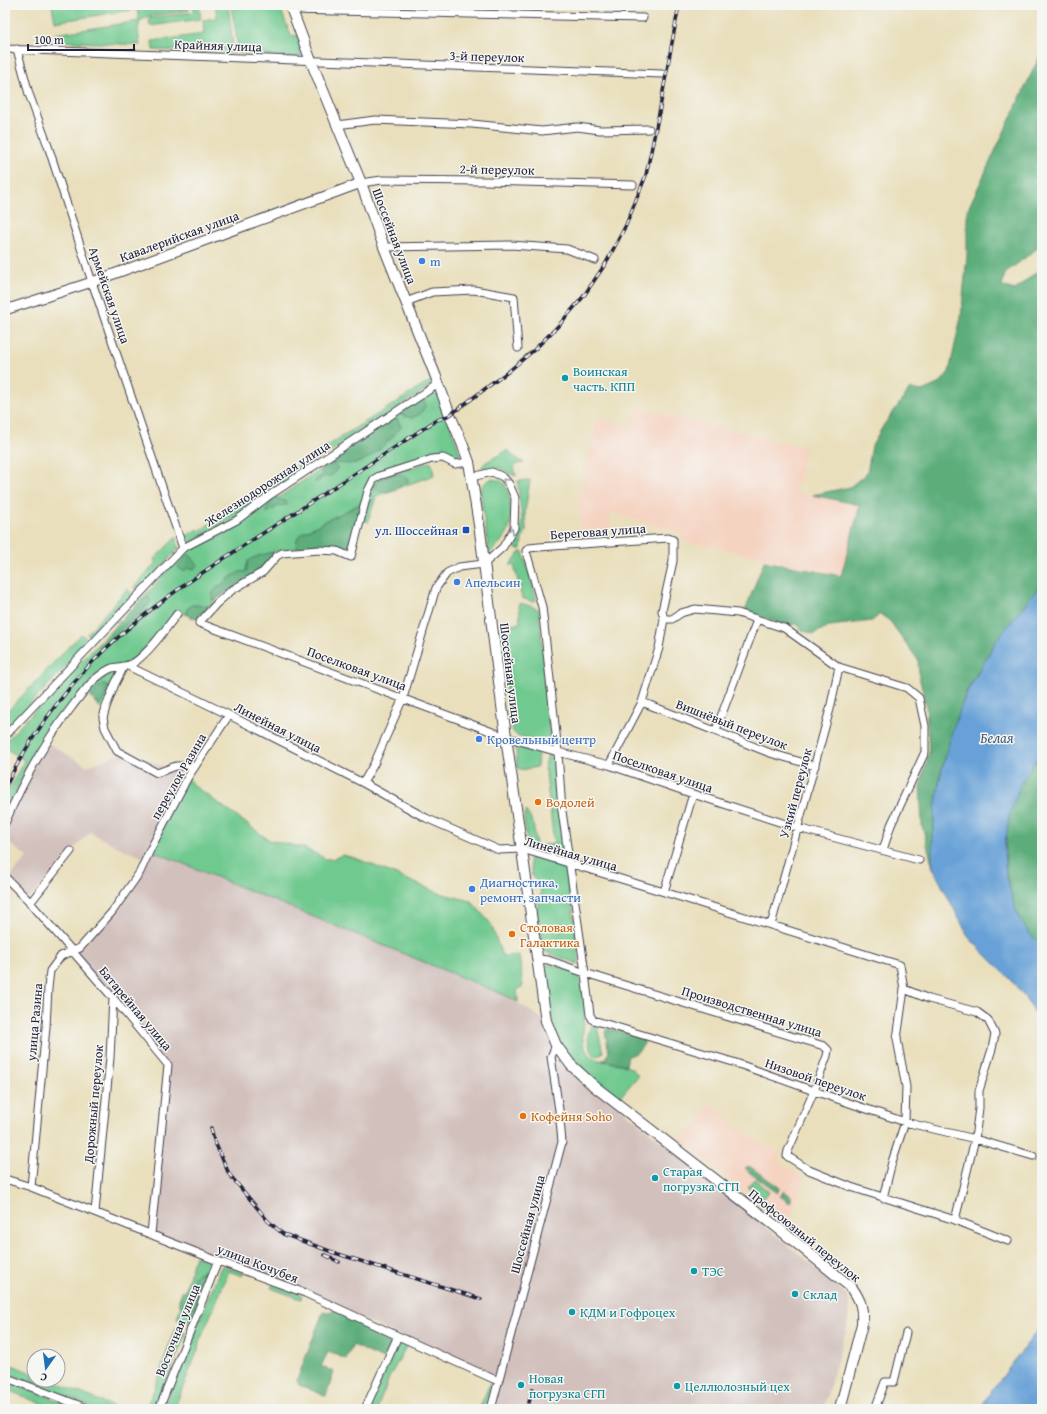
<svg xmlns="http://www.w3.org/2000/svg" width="1047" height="1414" viewBox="0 0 1047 1414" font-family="'Gentium Book Plus',serif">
<rect width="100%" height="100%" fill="#f6f6f2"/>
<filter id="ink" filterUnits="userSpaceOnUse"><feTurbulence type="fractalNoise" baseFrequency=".025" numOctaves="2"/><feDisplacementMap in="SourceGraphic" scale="8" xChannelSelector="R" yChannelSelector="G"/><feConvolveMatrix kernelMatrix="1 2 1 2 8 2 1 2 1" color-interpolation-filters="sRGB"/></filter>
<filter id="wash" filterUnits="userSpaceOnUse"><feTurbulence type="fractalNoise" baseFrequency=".012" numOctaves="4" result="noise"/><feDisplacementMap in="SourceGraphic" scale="16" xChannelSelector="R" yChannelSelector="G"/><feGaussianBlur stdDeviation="0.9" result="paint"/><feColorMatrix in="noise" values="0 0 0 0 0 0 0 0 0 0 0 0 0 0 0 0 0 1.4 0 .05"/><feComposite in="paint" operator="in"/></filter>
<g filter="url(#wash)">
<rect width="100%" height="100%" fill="#e9dfbc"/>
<!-- built -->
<path fill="#f5d3c1" d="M635 407 805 448 796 492 860 505 841 575 679 540 681 533 610 512V528L581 531 578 505 597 418 630 426Z
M711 1104 750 1137 781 1153 779 1161 804 1179 788 1225 680 1141Z"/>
<!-- industrial -->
<path fill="#d1c0bc" d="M46 742 87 766 128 751 188 777 150 850 507 996 546 1021 556 1045 594 1086 834 1283 847 1296 850 1304 848 1323 823 1409H491L498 1381 305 1293 151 1234 168 1065 72 951 80 948 112 912 146 859 116 846 90 832 28 900 8 880 27 857 5 840V823Z"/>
<!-- green -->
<path fill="#70c98f" stroke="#497665" d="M57 5H188L189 10 149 16 140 21 138 30 140 45 56 41 55 34 139 21 137 9 55 22 52 6Z
M193 5H199L201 19 150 26 149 18 194 12Z
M215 5H228L234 53 153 50 152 41 204 34 203 20 217 18Z
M231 5H279L291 36 297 35 304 53 299 58H296L239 53Z
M432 380 431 386 321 458H317L314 454Z
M435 390H437L439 393 459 450 460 455 457 459 454 460 443 453 437 454 376 475 362 503 300 534 296 542 298 548C280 550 263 553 248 562V571C230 573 223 584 212 596L213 604 207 606 192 605 187 609 186 614 177 612 145 649 132 662 99 673 38 750 24 774 5 816V798L24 760 5 748V742L97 645 100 649 124 626 143 611 151 601 146 595 182 553 200 544 225 534 329 463C338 463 352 465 360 462 376 455 389 439 401 427L396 417 399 414 412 418 422 397Z
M508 450 514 457 524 463 516 464 514 467 516 476C509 475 505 469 498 468 492 467 487 469 481 468L486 462Z
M306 461 309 468 276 490 271 489 266 485Z
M430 462 432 464 434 475 376 496 368 522 363 519 373 483 377 478Z
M492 479C497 480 501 480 504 483 510 490 512 517 510 526 507 537 497 546 489 554L480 490C483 484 486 481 492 479Z
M530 480 525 512 526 531 522 539 521 549H516L514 547C528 520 518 508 518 481Z
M263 488 267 495 234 518 192 542H186L183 541V538L198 529 200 531 205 527Z
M176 537 178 545V549L139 591 133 588 156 563 154 559Z
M520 552H523L536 597V600L533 602 522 598 514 565H510Z
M127 589 134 595 93 639 87 634Z
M519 603 534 607 539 610 550 741 548 743 545 744 516 735 513 732 510 718 498 631 507 626 520 623Z
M81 634 87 639 88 641 85 646 5 731V714Z
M114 671H117V673L102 710 87 693 101 679Z
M521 745H527L538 751 537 767 521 770 517 767 516 747Z
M548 754 553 755 555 762 566 859H564L533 847 528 844C526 834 522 821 526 811L533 822 536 846 554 844 545 766Z
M188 777 193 785 269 840 304 848 326 859H332L343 855 358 859 439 893 471 901 491 924 502 956 519 955 523 986 517 990 518 1002 507 996 150 850Z
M534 854 565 865 568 868 579 959 578 964 546 952 542 949 537 913 538 902 541 896 540 886 532 876 529 860Z
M548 964C556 966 571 970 577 974 584 979 585 1013 584 1022 583 1032 581 1043 587 1052 595 1065 620 1060 632 1069 634 1070 636 1074 638 1076L619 1098C602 1085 582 1073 569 1057 550 1033 549 1000 544 971L545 966Z
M591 1025 597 1027 603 1052 599 1056 594 1055C588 1045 586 1035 591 1025Z
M754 1179 769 1192 763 1199 748 1187Z
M195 1256 208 1261 211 1264V1269L189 1323 177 1319Z
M224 1266 244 1272 242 1276 229 1271 199 1343 200 1345 174 1409H163L221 1267Z
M273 1284 302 1295 301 1299 271 1288Z
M175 1328 186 1333 156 1409H145L154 1390Z
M404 1341 408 1343 389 1378 377 1409H369L398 1343Z
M5 1362 34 1374V1380H49L120 1409H97L10 1374 5 1370Z
M6 1381 81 1409H54L5 1389Z
M491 1381 494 1383 487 1409H479Z"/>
<!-- forest -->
<path fill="#5cad7a" stroke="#3f685a" d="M1042 51V241L1039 247 1005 273 1002 286 1015 290 1042 267V583L996 641 966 692 940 774 932 836 933 868 922 825 920 787 929 752 926 706 919 676 918 660 890 621 880 614 872 621 830 626 813 634 802 630 796 623 787 628 772 620 745 611 764 561 841 576 860 505 813 495 850 487 867 473 872 446 883 426 910 389 922 391 940 383 949 372 961 317 967 256V211Z
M422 397 426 405 420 414 412 418 399 414 402 411Z
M396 417 401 427C393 438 372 458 360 462 351 465 339 463 331 463L338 468 331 476 323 477 316 483 315 480 322 475 321 469C344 450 370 433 396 417Z
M393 474H401L408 479V482L404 483C397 491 382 496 374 488L376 482Z
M276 496 279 500 286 501 287 505 278 506 269 512H266L270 500Z
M362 503 352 543 346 548H298L296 542 300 534Z
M273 552V557L269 563 214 601 212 596 214 591 228 579 239 572 247 571 246 569 248 561 258 556Z
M187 555H190L198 565 196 568 191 569 188 568 185 571 180 570 178 565Z
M146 595 151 601 143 611 124 626 100 649 97 645Z
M192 605 207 606 209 607 197 618 190 617 186 614 187 609Z
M103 683 108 686 104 701 100 704 94 702 92 697 95 690Z
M1042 750V945C1038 942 1034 939 1031 935 1023 927 1018 916 1014 906 1000 867 1004 825 1019 786 1024 774 1035 762 1042 750Z
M607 1029 624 1031 645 1041C641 1050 637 1054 628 1056L626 1065 602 1060 606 1059 609 1052 605 1032Z
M749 1166 780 1188 777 1193 749 1172 745 1168Z
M784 1191 791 1196V1200L790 1203 780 1196Z
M207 1269H211L196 1305 192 1309 185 1308 179 1304V1299L182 1291 190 1289 192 1292 195 1287 193 1277Z
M335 1310 391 1338 390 1347 383 1359 353 1345 346 1359 328 1352 321 1366 334 1372 326 1396 299 1385 297 1380 323 1312 329 1313Z"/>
<!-- water -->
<path fill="#67a1d7" stroke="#446289" d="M1042 583V750L1020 785 1009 818 1004 850 1006 877 1012 898 1018 917 1030 934 1042 945V1031L1032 1007 1012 981 969 938 933 868 932 852 935 809 941 774 953 728 967 692 996 641Z
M1042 1324V1409H980L988 1396Z"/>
</g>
<g filter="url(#ink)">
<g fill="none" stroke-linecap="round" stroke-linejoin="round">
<defs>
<path id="minor" d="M291 10 643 18
M5 49 662 74
M17 49 29 94 48 146 92 282 183 548
M337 125 375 120 472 124 542 131 577 127 600 130 649 129
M361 183 382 180 485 181 633 185
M384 247 511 245 567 249 595 260
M406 302 432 292 474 290 514 297 518 348
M469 462 455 464 443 458 432 459 379 476 374 479 368 491 351 557 337 551 319 550 282 553 277 556 263 572 232 590 217 603 199 623 506 737 558 752 609 765 693 794 798 828 919 860
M664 619H672L681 613 695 609 738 613 784 628 839 667 907 688 919 698 925 726V752L891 825 883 850
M124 666 115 684 106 707 103 718 105 728 117 751 157 773 176 766H195
M128 666 229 715 363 783 426 818 499 850 522 849 664 892 900 965 904 989 897 1039 906 1087 905 1122 892 1162 883 1198
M642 702 770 753 815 766
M716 730 757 620
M5 736 183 548 237 520 270 495 438 384
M609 765 642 702 659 648 664 619 662 611 673 561V540L668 538 539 547 529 548 526 551 542 607 558 752 562 811 585 973 590 1015 593 1020 733 1062 814 1091 905 1122 975 1139 1033 1156
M363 783 374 764 403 698 436 588 447 573 459 567 484 564 503 547 514 528 515 498 509 484 503 477 492 472 472 477
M5 823C23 781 43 744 71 708 78 699 86 688 94 680 99 676 106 670 112 668 120 666 128 667 135 662 150 651 165 630 177 614
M5 877 28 900 113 998 168 1065 151 1234
M664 892 693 794
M30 903 71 851
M771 925 830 709 839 667
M538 959 548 960 585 973 824 1046 828 1050 827 1056 814 1091 788 1151 787 1156 809 1170 851 1187 955 1220 1008 1241
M904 989 929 999 977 1012 988 1020 995 1034 992 1049 979 1091V1108L975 1139 955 1220
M5 1179 31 1187 218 1261 305 1293 398 1336 498 1381
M31 1187 46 1027 48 988 50 971 61 956 80 948 112 912 140 872 150 850 188 777 229 715
M95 1212 110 1058 113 998
M5 1376 7 1378 89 1409
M841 1406 852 1409
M159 1409 218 1261
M365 1409 398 1336
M491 1409 562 1142 559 1110 551 1057 556 1045
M875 1409 885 1382H894L906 1333"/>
<path id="tertiary" d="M5 310 92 282 361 183"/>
<path id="secondary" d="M290 5 311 61 361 183 384 247 436 377 450 415 462 443 469 462 480 531 506 737 546 1021 556 1045 571 1065 594 1086 778 1228 852 1288C861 1301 863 1308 862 1324L840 1409"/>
</defs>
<!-- minor casing -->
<use href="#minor" stroke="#403e4e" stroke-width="9"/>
<!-- tertiary casing -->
<use href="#tertiary" stroke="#403e4e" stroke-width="11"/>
<!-- secondary casing -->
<use href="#secondary" stroke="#403e4e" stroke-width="12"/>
<!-- minor -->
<use href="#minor" stroke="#fff" stroke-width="7"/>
<!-- tertiary -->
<use href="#tertiary" stroke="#fff" stroke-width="9"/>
<!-- secondary -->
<use href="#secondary" stroke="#fff" stroke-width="10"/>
<defs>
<path id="rail" d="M5 788C31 733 77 672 123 633 168 593 220 561 271 528 326 493 380 457 435 421L450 415 509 371 534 350 559 325 583 297 606 263 626 225 646 175 659 113 679 5
M211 1128 214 1140 229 1174 268 1221 283 1234 335 1253 481 1299
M325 1255 339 1262
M527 1409 533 1389"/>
</defs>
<!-- rail casing -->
<use href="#rail" stroke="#22223b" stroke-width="3.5"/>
<!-- rail -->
<use href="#rail" stroke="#f6f6f2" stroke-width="2" stroke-dasharray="6" stroke-linecap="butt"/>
</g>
<!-- one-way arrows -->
<defs><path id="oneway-chevron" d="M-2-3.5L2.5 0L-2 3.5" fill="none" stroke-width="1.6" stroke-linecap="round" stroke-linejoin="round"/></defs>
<g stroke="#9c9ca7">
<use href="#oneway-chevron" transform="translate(505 481) rotate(-133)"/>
<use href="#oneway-chevron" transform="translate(511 531) rotate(-64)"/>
</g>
</g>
<!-- markers -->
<g fill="#3f7fe0" stroke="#f6f6f2" stroke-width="1.5">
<circle cx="422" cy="261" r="4"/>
<circle cx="457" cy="582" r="4"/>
<circle cx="479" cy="739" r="4"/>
<circle cx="472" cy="889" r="4"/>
</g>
<g fill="#0f9aa8" stroke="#f6f6f2" stroke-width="1.5">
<circle cx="565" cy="378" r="4"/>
<circle cx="655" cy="1178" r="4"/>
<circle cx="694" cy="1271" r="4"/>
<circle cx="795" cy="1294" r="4"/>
<circle cx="572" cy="1312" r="4"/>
<circle cx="521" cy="1385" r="4"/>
<circle cx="677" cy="1386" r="4"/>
</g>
<rect fill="#1a4fb4" stroke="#f6f6f2" stroke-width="1.5" x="462" y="526" width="8" height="8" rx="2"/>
<g fill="#e8710a" stroke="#f6f6f2" stroke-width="1.5">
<circle cx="538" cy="802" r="4"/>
<circle cx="512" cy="934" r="4"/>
<circle cx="523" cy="1116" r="4"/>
</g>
<g text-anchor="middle" stroke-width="3" stroke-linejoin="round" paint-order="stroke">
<!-- street labels -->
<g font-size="13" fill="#22223b" stroke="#f6f6f2">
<text transform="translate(218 45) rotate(2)" y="5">Крайняя улица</text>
<text transform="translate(487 56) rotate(2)" y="5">3-й переулок</text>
<text transform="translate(497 169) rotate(1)" y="5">2-й переулок</text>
<text transform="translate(179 236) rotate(-20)" y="5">Кавалерийская улица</text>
<text transform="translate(395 236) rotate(69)" y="5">Шоссейная улица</text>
<text transform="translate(110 295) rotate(71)" y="5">Армейская улица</text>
<text transform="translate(267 483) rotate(-33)" y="5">Железнодорожная улица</text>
<text transform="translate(598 531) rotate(-4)" y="5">Береговая улица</text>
<text transform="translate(357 668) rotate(20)" y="5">Поселковая улица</text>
<text transform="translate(511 673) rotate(83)" y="5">Шоссейная улица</text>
<text transform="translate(732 724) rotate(21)" y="5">Вишнёвый переулок</text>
<text transform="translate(278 727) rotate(27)" y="5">Линейная улица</text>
<text transform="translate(663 771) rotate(19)" y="5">Поселковая улица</text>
<text transform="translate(178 776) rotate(-60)" y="5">переулок Разина</text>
<text transform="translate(795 793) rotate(-75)" y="5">Узкий переулок</text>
<text transform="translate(571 853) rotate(16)" y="5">Линейная улица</text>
<text transform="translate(136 1008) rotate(50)" y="5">Батарейная улица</text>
<text transform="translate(752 1011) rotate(17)" y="5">Производственная улица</text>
<text transform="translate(34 1022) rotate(-85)" y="5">улица Разина</text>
<text transform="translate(816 1079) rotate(19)" y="5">Низовой переулок</text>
<text transform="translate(93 1104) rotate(-85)" y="5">Дорожный переулок</text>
<text transform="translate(527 1224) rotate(-75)" y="5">Шоссейная улица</text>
<text transform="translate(805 1235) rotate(39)" y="5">Профсоюзный переулок</text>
<text transform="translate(258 1263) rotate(21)" y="5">улица Кочубея</text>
<text transform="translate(177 1330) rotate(-68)" y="5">Восточная улица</text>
</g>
<!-- shop labels -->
<g font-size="13" fill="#366cbe" stroke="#f6f6f2" text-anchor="start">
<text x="430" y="266">m</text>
<text x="465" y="587">Апельсин</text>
<text x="487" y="744">Кровельный центр</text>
<text x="480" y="887">Диагностика,<tspan x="480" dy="15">ремонт, запчасти</tspan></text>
</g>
<!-- culture labels -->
<g font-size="13" fill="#0d838f" stroke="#f6f6f2" text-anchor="start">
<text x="573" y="376">Воинская<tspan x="573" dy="15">часть. КПП</tspan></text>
<text x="663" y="1176">Старая<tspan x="663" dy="15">погрузка СГП</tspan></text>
<text x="702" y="1276">ТЭС</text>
<text x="803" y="1299">Склад</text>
<text x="580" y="1317">КДМ и Гофроцех</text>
<text x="529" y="1383">Новая<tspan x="529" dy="15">погрузка СГП</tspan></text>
<text x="685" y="1391">Целлюлозный цех</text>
</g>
<!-- transit labels -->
<g font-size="13" fill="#164399" stroke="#f6f6f2" text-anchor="end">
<text x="458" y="535">ул. Шоссейная</text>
</g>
<!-- food labels -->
<g font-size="13" fill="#c56008" stroke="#f6f6f2" text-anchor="start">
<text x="546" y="807">Водолей</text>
<text x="520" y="932">Столовая<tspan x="520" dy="15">Галактика</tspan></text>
<text x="531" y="1121">Кофейня Soho</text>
</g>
<!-- water labels -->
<g font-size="14" font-style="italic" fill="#3e5579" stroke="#f6f6f2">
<text x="997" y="743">Белая</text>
</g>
</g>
<!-- margin -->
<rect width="1047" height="1414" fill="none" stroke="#f6f6f2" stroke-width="20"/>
<!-- north arrow -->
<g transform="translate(46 1368) rotate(194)"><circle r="19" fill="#f6f6f2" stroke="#a1a1a9"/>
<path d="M0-3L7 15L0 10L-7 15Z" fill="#1f6fb2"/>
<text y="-6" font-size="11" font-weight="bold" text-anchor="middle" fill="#22223b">С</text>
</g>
<!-- scale -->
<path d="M28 44v6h106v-6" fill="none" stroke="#22223b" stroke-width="2"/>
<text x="34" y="44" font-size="12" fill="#22223b" stroke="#f6f6f2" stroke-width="3" paint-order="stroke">100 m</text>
</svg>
